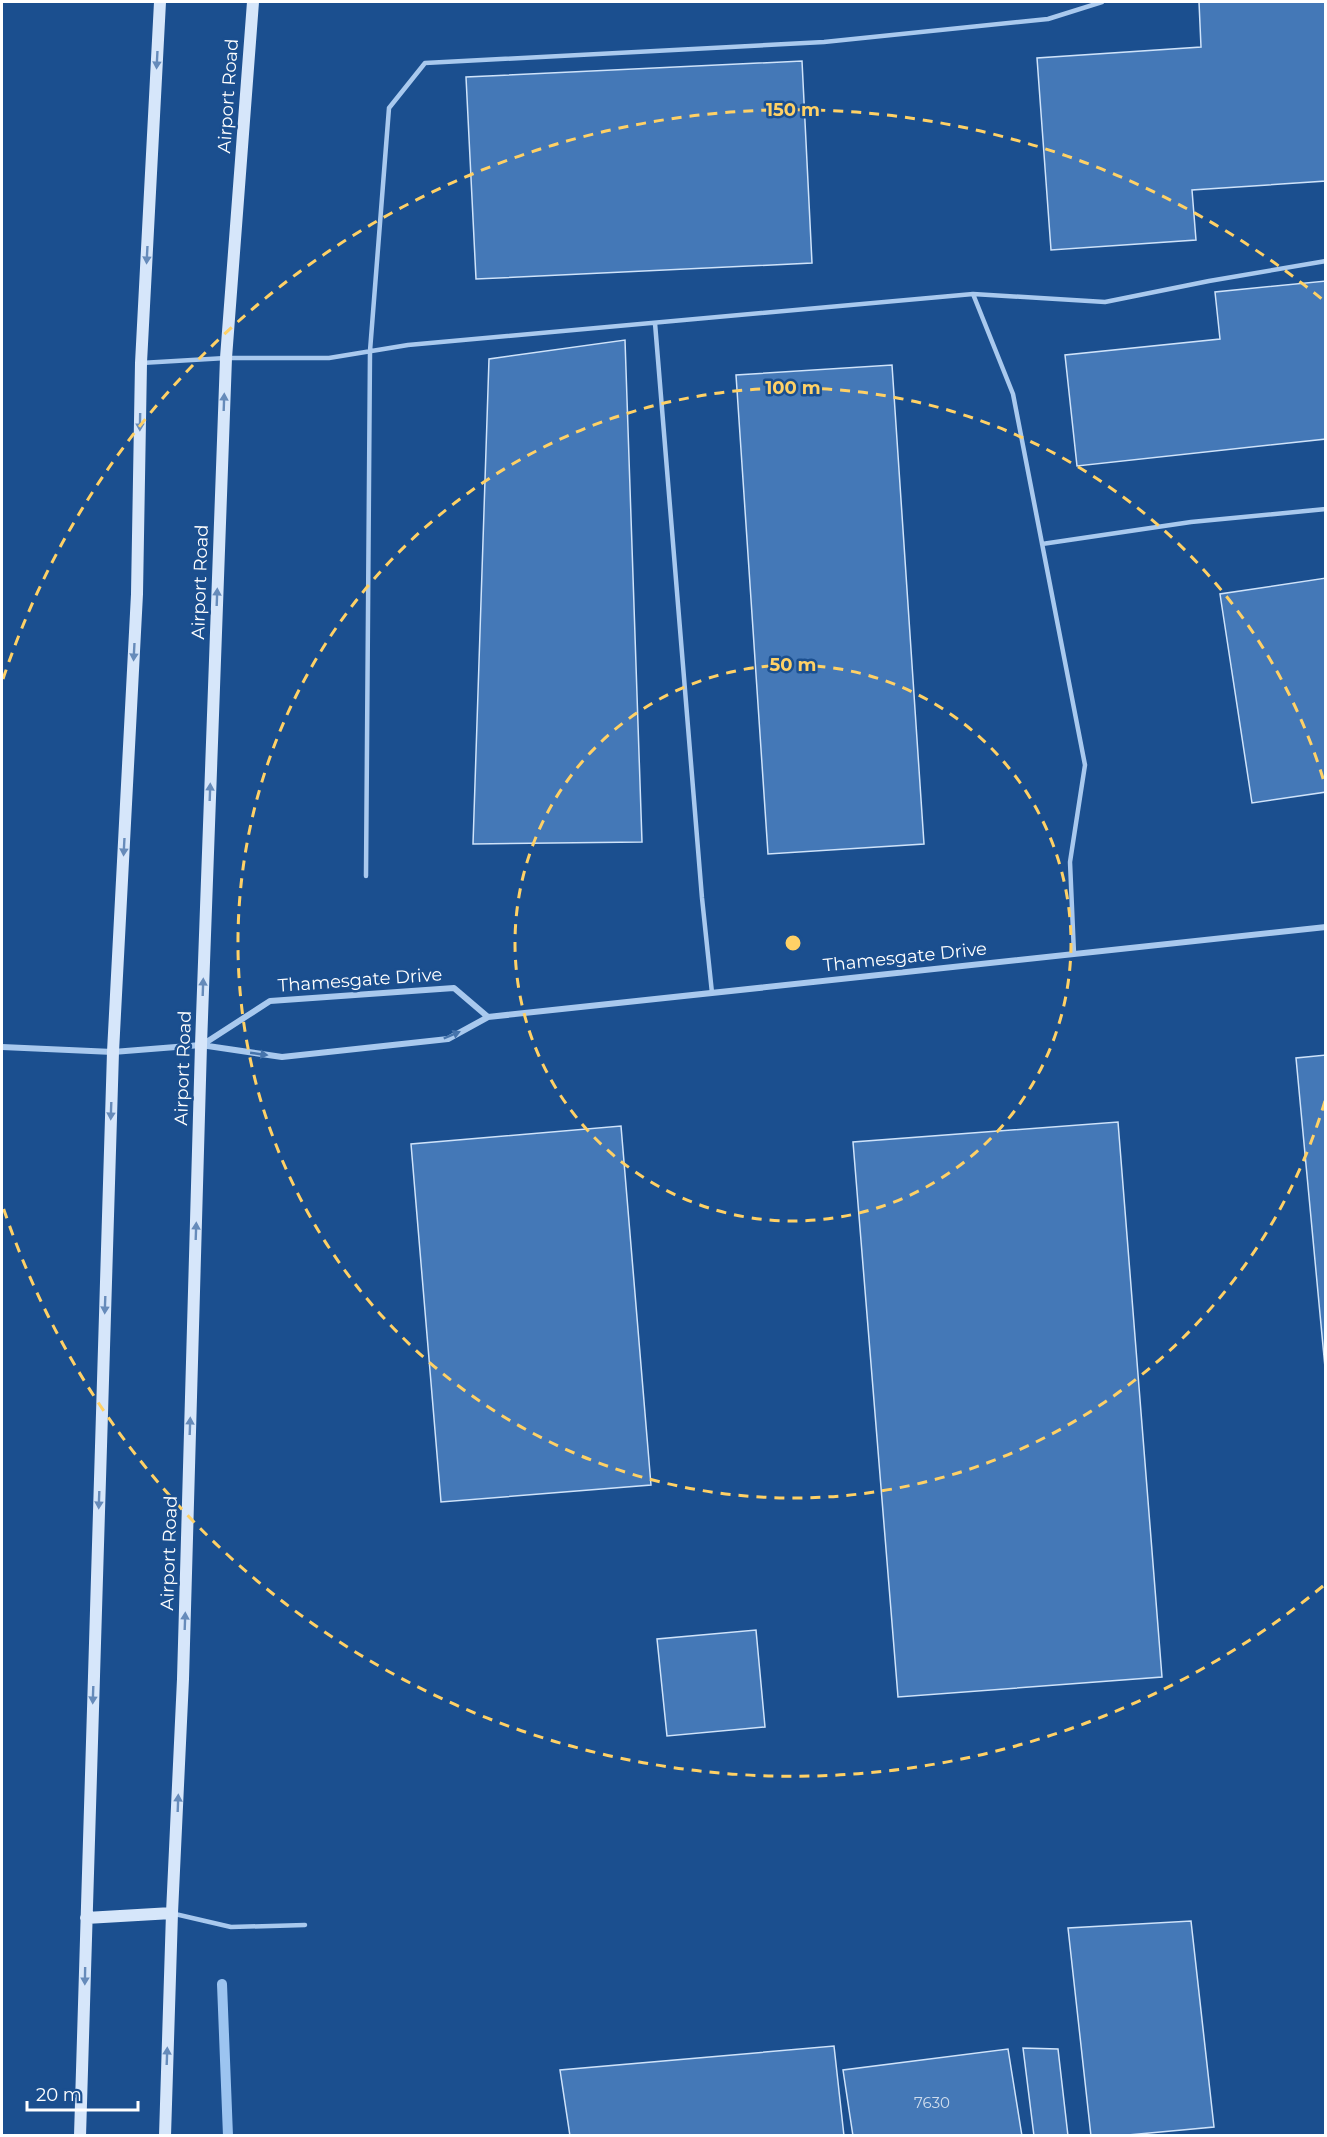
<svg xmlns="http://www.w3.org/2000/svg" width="1327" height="2137" viewBox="0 0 1327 2137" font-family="Montserrat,sans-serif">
<rect width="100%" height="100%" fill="#1b4f8f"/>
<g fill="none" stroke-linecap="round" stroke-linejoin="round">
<!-- stream -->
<path stroke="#9cc4f0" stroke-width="10" d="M222 1984 228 2136"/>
</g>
<!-- building -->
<path fill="#4478b7" stroke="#cfe3fa" stroke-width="1.5" d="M1199 2H1326V181L1192 190 1196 240 1051 250 1037 58 1201 47Z
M802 61 812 263 476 279 466 77Z
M1326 281V439L1077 466 1065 355 1220 339 1215 292Z
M625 340 642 842 473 844 489 359Z
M892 365 924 844 768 854 736 375Z
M1326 578V792L1252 803 1220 594Z
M1326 1055V1378L1296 1058Z
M1118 1122 1162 1677 898 1697 853 1142Z
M621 1126 651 1485 441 1502 411 1144Z
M756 1630 765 1727 667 1736 657 1639Z
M1191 1921 1214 2127 1117 2136H1091L1068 1928Z
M834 2046 844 2136H570L560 2070Z
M1023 2048 1058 2049 1068 2136H1034Z
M1008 2049 1022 2136H853L843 2070Z"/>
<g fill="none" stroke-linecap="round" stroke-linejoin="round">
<!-- service -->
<path stroke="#a9c9ee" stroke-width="4.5" d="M973 294 1105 302 1209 281 1326 261
M655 323 702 898 712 993
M141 363 226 358H329L408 345 973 294 1013 394 1085 765 1070 862 1074 954
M1042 544 1191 522 1326 509
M366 876 370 351 389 108 425 63 824 42 1048 19 1102 2
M175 1914 231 1927 305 1925"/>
<!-- minor -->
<path stroke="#a9c9ee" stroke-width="6" d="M202 1045 270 1001 454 988 488 1017
M2 1047 113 1052 201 1045 282 1057 448 1039 488 1017 1326 927"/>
<!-- secondary -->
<path stroke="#d6e6fa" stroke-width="12" d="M86 1918 172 1913
M80 2136 113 1052 137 594 141 363 160 2
M165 2136 172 1913 183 1679 201 1045 226 358 253 2"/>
</g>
<!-- one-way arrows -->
<defs><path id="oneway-solid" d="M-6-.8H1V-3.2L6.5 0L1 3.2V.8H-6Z" transform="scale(1.5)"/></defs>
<g fill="#668bba">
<use href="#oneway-solid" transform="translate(157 60) rotate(93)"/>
<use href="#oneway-solid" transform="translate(147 255) rotate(93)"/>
<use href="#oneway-solid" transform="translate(224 402) rotate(-88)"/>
<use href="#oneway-solid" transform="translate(140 422) rotate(91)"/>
<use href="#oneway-solid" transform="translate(217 597) rotate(-88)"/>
<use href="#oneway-solid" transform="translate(134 652) rotate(93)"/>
<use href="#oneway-solid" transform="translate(210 792) rotate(-88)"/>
<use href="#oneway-solid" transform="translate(124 847) rotate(93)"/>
<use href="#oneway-solid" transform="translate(203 987) rotate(-88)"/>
<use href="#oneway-solid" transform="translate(111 1111) rotate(92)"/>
<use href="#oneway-solid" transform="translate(196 1231) rotate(-88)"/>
<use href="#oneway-solid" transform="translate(105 1305) rotate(92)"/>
<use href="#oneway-solid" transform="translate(190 1426) rotate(-88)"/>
<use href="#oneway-solid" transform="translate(99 1500) rotate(92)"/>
<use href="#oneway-solid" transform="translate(185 1621) rotate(-88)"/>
<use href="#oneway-solid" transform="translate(93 1695) rotate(92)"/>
<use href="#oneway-solid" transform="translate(178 1803) rotate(-88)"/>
<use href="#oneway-solid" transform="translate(85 1976) rotate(91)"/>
<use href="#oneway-solid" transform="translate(167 2056) rotate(-88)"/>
</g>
<g fill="#4674ac">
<use href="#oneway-solid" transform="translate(452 1035) rotate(-23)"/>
<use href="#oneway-solid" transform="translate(259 1054) rotate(8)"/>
</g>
<!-- distance rings -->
<g fill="none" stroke="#ffd166" stroke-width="3" stroke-dasharray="10 8">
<circle cx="793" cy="943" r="278"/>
<path d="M1325 1101A555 555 0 1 1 1325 785"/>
<path d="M1323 1586A833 833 0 0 1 3 1207M3 679A833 833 0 0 1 1323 300"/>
</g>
<g text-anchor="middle" stroke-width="5" stroke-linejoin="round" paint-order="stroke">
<!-- number labels -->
<g font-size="15" fill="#d0dded">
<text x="932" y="2108">7630</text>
</g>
<!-- street labels -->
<g font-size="18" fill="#fff" stroke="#1b4f8f">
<text transform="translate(228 96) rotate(-86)" y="6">Airport Road</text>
<text transform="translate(200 582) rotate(-88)" y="6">Airport Road</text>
<text transform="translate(905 957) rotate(-6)" y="6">Thamesgate Drive</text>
<text transform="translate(360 980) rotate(-4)" y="6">Thamesgate Drive</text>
<text transform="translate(183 1068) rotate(-88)" y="6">Airport Road</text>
<text transform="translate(169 1553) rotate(-88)" y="6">Airport Road</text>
</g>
</g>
<circle cx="793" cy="943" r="9" fill="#ffd166" stroke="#1b4f8f" stroke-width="3"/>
<g font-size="18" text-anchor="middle" font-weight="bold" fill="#ffd166" stroke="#1b4f8f" stroke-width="5" stroke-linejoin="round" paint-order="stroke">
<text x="793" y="116">150 m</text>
<text x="793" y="394">100 m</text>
<text x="793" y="671">50 m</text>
</g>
<!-- border -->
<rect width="1327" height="2137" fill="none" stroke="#ffffff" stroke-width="6"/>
<!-- scale -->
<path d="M27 2101v9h111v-9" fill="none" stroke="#ffffff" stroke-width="3"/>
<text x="36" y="2101" font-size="18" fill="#ffffff" stroke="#1b4f8f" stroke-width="4.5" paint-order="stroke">20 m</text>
</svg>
